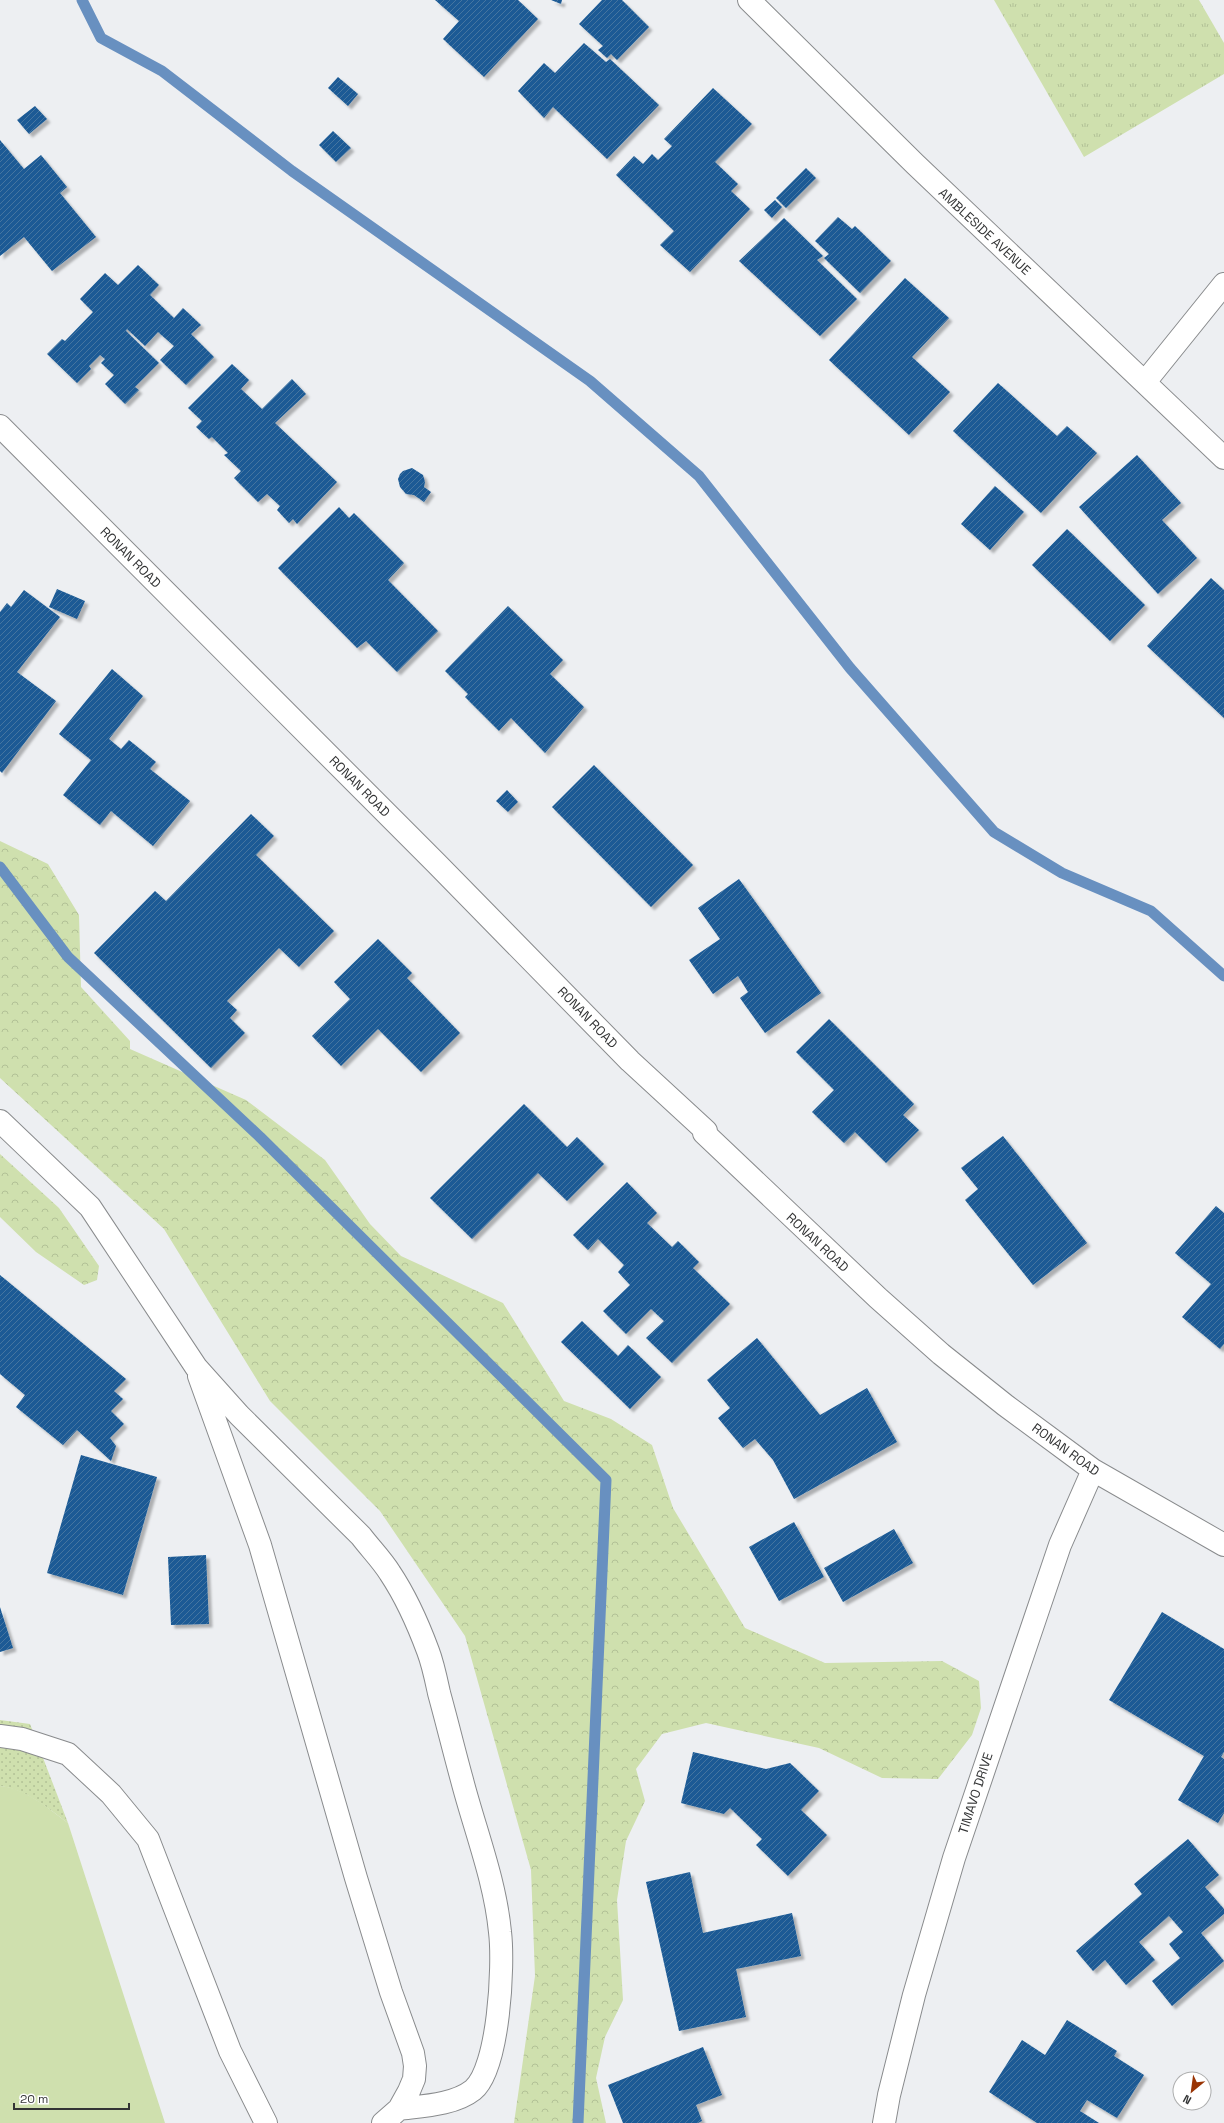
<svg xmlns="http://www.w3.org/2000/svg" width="1224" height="2123" viewBox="0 0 1224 2123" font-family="'Space Grotesk',sans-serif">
<defs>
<pattern id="grass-dots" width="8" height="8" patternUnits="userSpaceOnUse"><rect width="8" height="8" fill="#cfe0ae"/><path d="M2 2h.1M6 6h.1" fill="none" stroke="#b2c196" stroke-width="1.8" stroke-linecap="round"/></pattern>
<pattern id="forest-crowns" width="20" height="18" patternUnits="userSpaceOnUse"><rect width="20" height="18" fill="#cfe0ae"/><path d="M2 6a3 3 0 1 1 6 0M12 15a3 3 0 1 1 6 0" fill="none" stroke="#b2c196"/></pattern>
<pattern id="park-tufts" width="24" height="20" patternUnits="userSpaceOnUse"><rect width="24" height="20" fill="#cfe0ae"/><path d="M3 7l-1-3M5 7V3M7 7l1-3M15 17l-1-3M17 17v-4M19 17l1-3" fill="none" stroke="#b2c196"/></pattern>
<pattern id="building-hatch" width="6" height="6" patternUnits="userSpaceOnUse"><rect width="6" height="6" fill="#1a5a95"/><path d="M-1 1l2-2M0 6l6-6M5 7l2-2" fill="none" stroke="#4474a0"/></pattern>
<filter id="shadow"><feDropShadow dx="3.5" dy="3.5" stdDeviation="1" flood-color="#0004"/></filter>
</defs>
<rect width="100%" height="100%" fill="#edeff2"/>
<!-- grass -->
<path fill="url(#grass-dots)" d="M0 1720 30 1724 68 1823C48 1808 25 1789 0 1786Z"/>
<!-- forest -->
<path fill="url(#forest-crowns)" d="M0 841 48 864 79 915 81 987 130 1041V1049L246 1100 325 1160 370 1224 401 1256 503 1303 564 1401 611 1419 652 1445 673 1508 745 1628 825 1663 942 1661 979 1681 981 1708 972 1735 938 1779 882 1778 819 1748 706 1723 662 1734 636 1769 645 1801 626 1841 617 1900 623 2000 605 2037 596 2078 606 2123H514L535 1976 531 1870 465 1636 380 1511 270 1401 164 1229 0 1078Z
M0 1154 59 1208 99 1266 97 1280 84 1285 36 1252 0 1217Z"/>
<!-- park -->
<path fill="url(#park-tufts)" d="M994 0H1199L1224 43V74L1084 157Z"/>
<!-- pitch -->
<path fill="#cfe0ae" d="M0 1786C25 1788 48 1808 68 1823L165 2123H0Z"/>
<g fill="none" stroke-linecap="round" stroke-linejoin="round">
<!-- stream -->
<path stroke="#6890c0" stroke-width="11" d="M82 0 101 38 162 71 292 171 590 381 699 476 850 668 994 832 1062 873 1151 911 1224 976
M0 867 68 957 260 1137 606 1480 578 2123"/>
</g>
<!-- building -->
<path fill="url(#building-hatch)" filter="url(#shadow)" d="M435 0H518L538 19 484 77 443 39 459 21Z
M551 0H562L561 4Z
M602 0H622L649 27 617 60 611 54 607 58 598 50 603 46 579 24Z
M584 43 606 62 610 59 659 105 607 159 553 107 544 118 518 91 544 63 555 73Z
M338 77 358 94 348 106 328 88Z
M713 88 752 124 715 162 738 184 731 191 750 209 690 272 660 245 674 231 616 175 634 156 643 164 652 154 658 160 672 146 664 139Z
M35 106 47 119 29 134 17 120Z
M333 131 351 148 336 162 319 145Z
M0 140 24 169 41 155 67 187 60 193 96 237 52 271 24 237 0 256Z
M806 168 816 178 786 208 776 198Z
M775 200 782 207 772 218 764 210Z
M838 217 852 229 855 226 891 261 860 293 824 258 829 254 815 241Z
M784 218 823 256 817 260 857 299 820 336 739 261Z
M138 265 159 285 150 295 174 318 183 308 201 325 191 334 214 357 186 385 160 360 174 346 158 332 145 346 127 329 126 331 159 363 135 387 139 390 125 404 105 384 114 375 101 363 105 359 100 355 89 366 91 369 77 383 47 354 62 339 65 341 93 312 80 299 105 273 118 285Z
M905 278 949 318 912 357 950 392 909 435 829 360Z
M232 364 249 380 241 389 262 409 292 379 306 394 275 423 337 482 297 524 293 519 289 523 277 510 280 506 267 494 258 502 234 478 241 471 224 455 228 453 212 437 209 439 196 427 202 421 188 408Z
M998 383 1057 436 1067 426 1097 453 1041 513 953 431Z
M1137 455 1181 503 1162 520 1197 558 1158 594 1079 507Z
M412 468 423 475 425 482 424 487 431 492 424 502 414 495 406 494 400 487 398 479 400 474 403 471Z
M995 486 1024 512 990 550 961 524Z
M339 507 349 518 354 513 404 563 388 580 438 631 397 672 366 641 357 648 278 568Z
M1067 529 1145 605 1110 641 1032 565Z
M1211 578 1224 590V718L1147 646Z
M57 589 85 601 77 619 49 607Z
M24 590 60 617 17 672 56 701 2 773 0 771V612L7 603 11 607Z
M508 606 563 660 550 674 584 707 545 753 511 718 499 731 465 697 468 694 445 671Z
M112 669 143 696 109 739 121 749 129 740 156 762 150 769 190 801 153 846 111 811 100 825 63 795 91 760 59 734Z
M594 765 693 865 651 907 552 807Z
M507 790 518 802 508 812 496 801Z
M251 814 274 836 256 855 334 931 299 967 279 948 227 1001 237 1010 230 1018 245 1033 211 1068 94 953 155 891 166 901Z
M739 879 821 993 765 1033 740 998 748 992 738 976 713 994 689 960 720 939 698 908Z
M378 939 412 973 407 978 460 1033 421 1072 378 1029 341 1066 312 1036 350 999 334 982Z
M829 1019 914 1104 903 1115 919 1130 886 1163 855 1132 844 1143 812 1112 834 1090 796 1052Z
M524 1104 567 1147 577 1137 604 1164 567 1201 538 1173 472 1239 430 1198Z
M1003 1136 1087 1243 1033 1285 965 1200 978 1189 961 1168Z
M627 1182 657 1213 647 1223 672 1247 678 1241 699 1262 693 1268 730 1304 672 1363 646 1338 664 1321 651 1309 626 1334 603 1311 630 1285 618 1272 624 1265 598 1239 588 1250 573 1235Z
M1216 1206 1224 1213V1344L1220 1349 1182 1317 1211 1284 1175 1253Z
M0 1275 126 1379 114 1391 123 1399 111 1411 124 1424 110 1438 116 1446 111 1461 77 1430 63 1445 16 1407 25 1395 0 1374Z
M582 1321 618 1356 628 1345 661 1377 630 1409 561 1342Z
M757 1338 820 1415 867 1388 897 1442 794 1499 773 1460 755 1439 743 1448 718 1418 730 1408 707 1380Z
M81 1455 157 1477 123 1595 47 1573Z
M794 1522 824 1577 779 1601 749 1547Z
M894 1529 913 1563 843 1602 824 1568Z
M206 1555 209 1624 171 1625 168 1557Z
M0 1607 13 1648 0 1652Z
M1162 1612 1224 1649V1752L1221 1757 1224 1759V1813L1218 1823 1178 1800 1204 1756 1109 1700Z
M693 1752 766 1769 790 1763 819 1791 801 1810 827 1835 788 1876 756 1845 762 1839 730 1808 724 1814 681 1803Z
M1188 1839 1219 1875 1205 1887 1224 1909V1914L1201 1933 1224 1961 1172 2006 1152 1981 1180 1958 1169 1944 1183 1932 1169 1916 1139 1942 1155 1960 1126 1985 1105 1960 1093 1971 1076 1951 1142 1894 1134 1884Z
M690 1872 703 1933 792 1913 801 1956 736 1969 746 2017 679 2031 646 1882Z
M1067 2020 1117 2051 1114 2056 1144 2075 1117 2118 1087 2100 1080 2111 1099 2123H1037L989 2092 1022 2040 1045 2055Z
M703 2047 722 2095 696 2105 702 2121 698 2123H623L608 2085Z"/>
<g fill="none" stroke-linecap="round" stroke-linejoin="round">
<defs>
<path id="minor" d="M749 0 915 164 1224 458
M1145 382 1224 284
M0 426 437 864 630 1061 706 1131 704 1133 878 1298 941 1354 1005 1405 1093 1470 1224 1545
M0 1121 90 1207 196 1367 239 1415 361 1536C370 1548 382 1560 390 1573 406 1597 418 1624 428 1651 433 1664 436 1679 439 1693 447 1722 454 1751 462 1780 475 1830 495 1880 500 1932 504 1965 499 2069 473 2090 454 2105 422 2106 399 2109
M199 1376 260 1545 356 1878 391 1992 413 2053 415 2066 414 2079 409 2091 399 2109 383 2123
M0 1736 22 1739 68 1754 111 1794 148 1839 230 2051 266 2123
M884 2123 889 2095 914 1995 954 1858 1060 1545 1093 1470"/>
</defs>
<!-- minor casing -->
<use href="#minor" stroke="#898b8d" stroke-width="24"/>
<!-- minor -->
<use href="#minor" stroke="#fff" stroke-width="22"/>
</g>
<g text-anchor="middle" stroke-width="4" stroke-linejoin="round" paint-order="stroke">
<!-- street labels -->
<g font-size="13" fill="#333435" stroke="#fff">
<text transform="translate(985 231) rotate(43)" y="5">AMBLESIDE AVENUE</text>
<text transform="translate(131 557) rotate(45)" y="5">RONAN ROAD</text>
<text transform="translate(360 786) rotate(45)" y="5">RONAN ROAD</text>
<text transform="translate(588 1017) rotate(46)" y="5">RONAN ROAD</text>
<text transform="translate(818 1242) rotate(43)" y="5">RONAN ROAD</text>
<text transform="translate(1066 1449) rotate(36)" y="5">RONAN ROAD</text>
<text transform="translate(975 1793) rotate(-72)" y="5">TIMAVO DRIVE</text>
</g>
</g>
<!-- north arrow -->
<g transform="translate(1192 2091) rotate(209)"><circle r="19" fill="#ffffff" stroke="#adaeae"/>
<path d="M0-3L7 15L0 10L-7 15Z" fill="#993404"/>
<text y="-6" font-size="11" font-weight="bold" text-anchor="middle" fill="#333435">N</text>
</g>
<!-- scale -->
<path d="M14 2103v6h115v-6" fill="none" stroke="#333435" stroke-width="2"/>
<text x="20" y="2103" font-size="12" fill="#333435" stroke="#ffffff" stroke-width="3" paint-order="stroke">20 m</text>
</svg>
